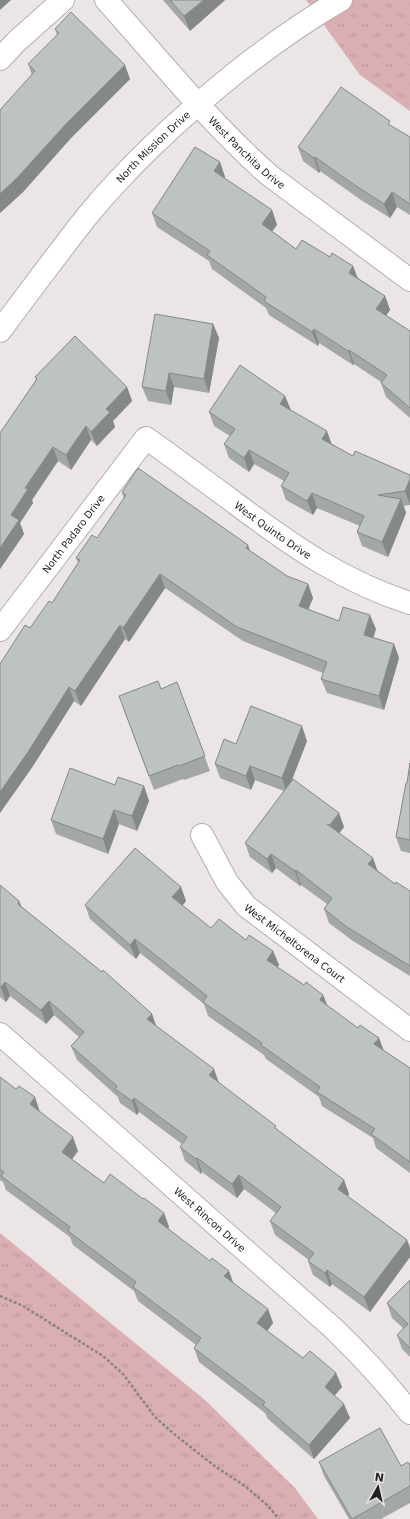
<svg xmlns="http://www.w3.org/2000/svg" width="410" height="1519" viewBox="0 0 410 1519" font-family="'DejaVu Sans',sans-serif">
<defs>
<pattern id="grass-tufts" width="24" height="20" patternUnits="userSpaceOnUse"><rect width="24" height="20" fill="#daafb4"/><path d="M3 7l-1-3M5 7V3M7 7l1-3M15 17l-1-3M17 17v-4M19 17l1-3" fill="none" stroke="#bb969a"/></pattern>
</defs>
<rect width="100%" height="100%" fill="#ebe5e6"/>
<!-- grass -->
<path fill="url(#grass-tufts)" d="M306 0H410V111L360 75Z
M0 1233 205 1400 295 1488 318 1519H0Z"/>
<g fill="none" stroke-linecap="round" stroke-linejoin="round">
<defs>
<g id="minor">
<path id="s1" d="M106 0C159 59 209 122 269 175L410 280"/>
<path d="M0 59 17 41 63 0"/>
<path id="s2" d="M0 331C29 292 58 253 88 215 131 163 181 117 234 74 268 47 303 22 341 0"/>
<path id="s3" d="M0 630 146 438C177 460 208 483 239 506 294 547 344 582 410 603"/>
<path id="s4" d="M202 835 227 882 246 906 410 1030"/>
<path id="s5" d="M0 1034 333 1328C361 1355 386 1382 410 1413"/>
</g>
</defs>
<!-- minor casing -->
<use href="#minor" stroke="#b4afb0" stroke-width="24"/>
<!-- path -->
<path stroke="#898586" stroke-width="2.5" stroke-dasharray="3 2" stroke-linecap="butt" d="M0 1296 23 1306 103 1356 123 1374 155 1417 174 1434 216 1467 245 1486 267 1505 279 1519"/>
<!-- minor -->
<use href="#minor" stroke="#fff" stroke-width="22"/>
</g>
<!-- wall -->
<path fill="#a3a7a7" d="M163 0H225L190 31Z
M55 29 130 79 71 138 23 192 0 213V110L32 75 28 64 57 35Z
M392 126 410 137V215L397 207 390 218 361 200 320 171 319 173 303 161 298 147Z
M220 162 225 177 224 178 272 210 277 225 272 231 296 249 330 257 353 266 358 278 385 296 390 310 386 315 410 331V418L386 397 381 383V382L354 364 353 365 319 343 318 346 269 315 266 308 212 269 209 261 157 227 152 213Z
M213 324 219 338 209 393 174 387 171 405 148 401 142 387Z
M35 377 127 387 132 401 113 421 115 427 97 446 91 440 71 470 58 461 32 500 33 503 20 523 24 534 0 569V433L36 380Z
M285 396 290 410 332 444 353 456 410 475V505L404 506 406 513 388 557 362 546 357 532 360 526 317 508 313 515 286 500 281 486 284 481 254 464 249 472 229 458 224 444 230 436 214 426 209 412Z
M122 492 250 551 287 576 308 584 313 598 308 609 339 621 376 629 373 637 394 644 399 658 384 710 327 693 321 679 323 673 243 641 165 588 129 642 125 639 81 706 74 701 33 766 0 813V664L52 603 78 563 76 558 97 538 124 499Z
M177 682 210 771 184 780 183 779 154 790 124 710 161 689Z
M307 741 291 781 339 813 344 827 339 833 377 870 395 884 410 891V976L353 941 329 923 324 909 327 904 301 885 300 886 276 868 272 873 250 857 245 843 284 791 255 780 251 790 220 778 215 764 236 744Z
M410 763V853L401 851 396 837 407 783Z
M115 785 144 786 149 801 137 831 119 824 108 854 56 834 51 820Z
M0 885 22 907 152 1014 156 1026 219 1083 278 1130 344 1180 349 1194 348 1197 407 1240 410 1248V1257L370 1312 332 1284 330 1287 313 1275 308 1261 309 1260 275 1235 270 1221 276 1213 244 1189 237 1198 202 1172 201 1174 185 1161 180 1147 182 1144 139 1112 137 1115 120 1103 118 1097 77 1060 71 1046 79 1037 54 1015 46 1024 10 996 6 1002 0 997Z
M181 887 186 901 182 906 211 928 246 940 273 951 279 965 277 967 304 985 323 995 327 1006 358 1028 379 1038 384 1051 410 1068V1173L376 1148 373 1138 322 1106 319 1097 266 1059 264 1055 208 1016 204 1004 140 953 136 959 90 919 85 905Z
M0 1077 40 1112 78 1151 72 1159 104 1183 143 1199 164 1213 169 1227 168 1229 210 1261 229 1271 233 1283 268 1309 273 1323 267 1331 303 1358 336 1373 342 1387 334 1396 350 1418 314 1459 268 1419 265 1413 199 1362 194 1348 196 1345 138 1301 134 1291 73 1245 70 1237 6 1190 3 1182 0 1180Z
M410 1280V1357L402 1349 397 1335 403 1328 392 1318 387 1303Z
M319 1462 401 1466 410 1465V1503L381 1519H349L324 1476Z"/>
<!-- shaded-wall -->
<path fill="#848888" d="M0 0H11L0 10Z
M204 0H225L190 31 184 16Z
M125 65 130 79 71 138 23 192 0 213V194L66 124Z
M315 157 320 171 319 173 314 158Z
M220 162 225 177 220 185 214 171Z
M392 192 397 207 390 218 384 204Z
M272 210 277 225 267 238 262 224Z
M353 266 358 280 349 273Z
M385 296 390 310 381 323 376 309Z
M213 324 219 338 209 393 204 379Z
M314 329 319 343 318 346 312 332Z
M349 350 354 364 353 365 348 351Z
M169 373 174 387 171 405 166 391Z
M127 387 132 401 113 421 115 427 97 446 91 432 106 409Z
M285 396 291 410 285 418 280 404Z
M86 426 91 440 71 470 66 455Z
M327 431 332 445 322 439Z
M53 447 58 461 32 500 33 503 20 523 24 534 0 569V548L11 515 25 488Z
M249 450 254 464 249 472 244 458Z
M410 479V505L405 491Z
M312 493 317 508 313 515 307 501Z
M401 499 406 513 388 557 382 542Z
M248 545 253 559 246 548Z
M160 574 165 588 129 642 123 628Z
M308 584 313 598 304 620 299 606Z
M370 615 376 629 370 649 364 635Z
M120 625 125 639 81 706 75 691Z
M394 644 399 658 384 710 379 696Z
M69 687 74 701 33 766 0 813V792Z
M302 726 307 741 287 793 282 778Z
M250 766 255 780 251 790 246 776Z
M144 786 149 801 137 831 132 816Z
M114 810 119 824 108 854 103 839Z
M339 813 344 827 335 839 330 825Z
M271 854 276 868 272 873 267 859Z
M373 858 378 872 368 864Z
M296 870 301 885 300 886 295 871Z
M181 887 186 901 177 912 172 897Z
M19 901 25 915 18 904Z
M135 939 140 953 136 959 130 945Z
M273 951 279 965 272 974 267 960Z
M5 982 10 996 6 1002 1 987Z
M323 995 329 1009 320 1000Z
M49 1001 54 1015 46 1024 41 1010Z
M152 1014 157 1028 147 1019Z
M379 1038 384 1052 374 1044Z
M214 1069 219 1083 209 1075Z
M35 1097 40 1112 35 1119 30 1104Z
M134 1098 139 1112 137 1115 132 1101Z
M73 1137 78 1151 67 1166 62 1152Z
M197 1158 202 1172 201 1174 196 1159Z
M239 1175 244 1189 237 1198 232 1184Z
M344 1180 349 1194 343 1203 338 1189Z
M164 1213 169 1227 163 1236 158 1221Z
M407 1240 410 1248V1257L370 1312 364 1297Z
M327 1270 332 1284 330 1287 325 1273Z
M229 1271 234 1285 224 1276Z
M268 1309 273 1323 262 1338 257 1323Z
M336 1373 342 1387 330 1401 325 1387Z
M344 1404 350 1418 314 1459 309 1445Z"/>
<!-- building -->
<path fill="#bdc2c2" stroke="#848888" d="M170 0H204L184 16Z
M71 12 125 65 66 124 17 178 0 194V110L35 71 28 64 59 33 55 29Z
M341 87 390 121 388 124 410 137V204L392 192 384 204 356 186 315 157 314 158 298 147Z
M195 147 220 162 214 171 272 210 262 224 296 249 302 240 330 257 332 253 353 266 349 273 385 296 376 309 410 331V408L381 383 387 375 349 350 348 351 314 329 312 332 264 301 266 297 207 255 210 251 152 213Z
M155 314 213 324 204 379 169 373 166 391 142 387Z
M75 336 127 387 106 409 110 412 91 432 86 426 66 455 53 447 25 488 28 489 11 515 19 520 0 548V433L37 379 35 377Z
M240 365 285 396 280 404 327 431 322 439 353 456 355 451 410 475V479L405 491 378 495 401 499 382 542 357 532 364 516 312 493 307 501 281 486 289 473 249 450 244 458 224 444 235 429 209 412Z
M138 468 248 545 246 548 287 576 308 584 299 606 339 621 343 607 370 615 364 635 394 644 379 696 321 679 327 662 237 627 160 574 123 628 120 625 75 691 69 687 28 752 0 792V664L25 625 30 628 49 601 52 603 80 560 76 558 92 535 97 538 126 495 122 492Z
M158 681 161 689 177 682 205 756 179 766 178 765 149 776 119 696Z
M251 706 302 726 282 778 250 766 246 776 215 764 224 739 236 744Z
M410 763V840L396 837 406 783H407Z
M70 768 115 785 118 777 144 786 132 816 114 810 103 839 51 820Z
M293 779 339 813 330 825 327 824 373 858 368 864 395 884 396 882 410 891V966L347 927 324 909 332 898 296 870 295 871 271 854 267 859 245 843Z
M135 848 181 887 172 897 211 928 219 919 246 940 249 935 273 951 267 960 304 985 306 982 323 995 320 1000 358 1028 360 1025 379 1038 374 1044 410 1068V1162L371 1134 375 1129 317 1092 320 1087 261 1045 262 1043 203 1002 207 996 135 939 130 945 85 905Z
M0 885 19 901 18 904 102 972 103 970 152 1014 147 1019 214 1069 209 1075 276 1126 275 1128 344 1180 338 1189 407 1240 364 1297 327 1270 325 1273 308 1261 314 1253 270 1221 281 1207 239 1175 232 1184 197 1158 196 1159 180 1147 187 1137 134 1098 132 1101 115 1089 117 1086 71 1046 84 1032 49 1001 41 1010 5 982 1 987H0Z
M0 1077 16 1089 19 1086 35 1097 30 1104 73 1137 62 1152 104 1183 110 1174 143 1199 144 1198 164 1213 158 1221 210 1261 212 1258 229 1271 224 1276 268 1309 257 1323 303 1358 310 1351 336 1373 325 1387 344 1404 309 1445 263 1405 265 1402 194 1348 201 1338 133 1287 136 1282 68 1231 70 1227 1 1176 4 1172 0 1170Z
M410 1280V1348L397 1335 408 1324 387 1303Z
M380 1428 401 1466 408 1462 410 1465V1486L352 1519 319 1462Z"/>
<g text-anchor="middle" stroke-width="3.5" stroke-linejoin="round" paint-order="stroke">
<!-- street labels -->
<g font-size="10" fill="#211f1f" stroke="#ebe5e6">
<text dy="4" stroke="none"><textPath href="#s2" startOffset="240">North Mission Drive</textPath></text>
<text dy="4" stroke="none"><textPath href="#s1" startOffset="208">West Panchita Drive</textPath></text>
<text dy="4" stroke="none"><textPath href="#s3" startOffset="398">West Quinto Drive</textPath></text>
<text dy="4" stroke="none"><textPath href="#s3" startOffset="121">North Padaro Drive</textPath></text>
<text dy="4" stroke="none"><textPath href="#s4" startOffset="145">West Micheltorena Court</textPath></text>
<text dy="4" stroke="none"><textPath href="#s5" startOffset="280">West Rincon Drive</textPath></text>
</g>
</g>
<!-- north arrow -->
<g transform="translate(378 1487) rotate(8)" stroke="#ebe5e6" stroke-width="3" paint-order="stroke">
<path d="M0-3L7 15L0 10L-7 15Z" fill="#211f1f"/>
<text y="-6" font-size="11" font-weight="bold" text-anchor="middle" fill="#211f1f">N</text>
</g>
</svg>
